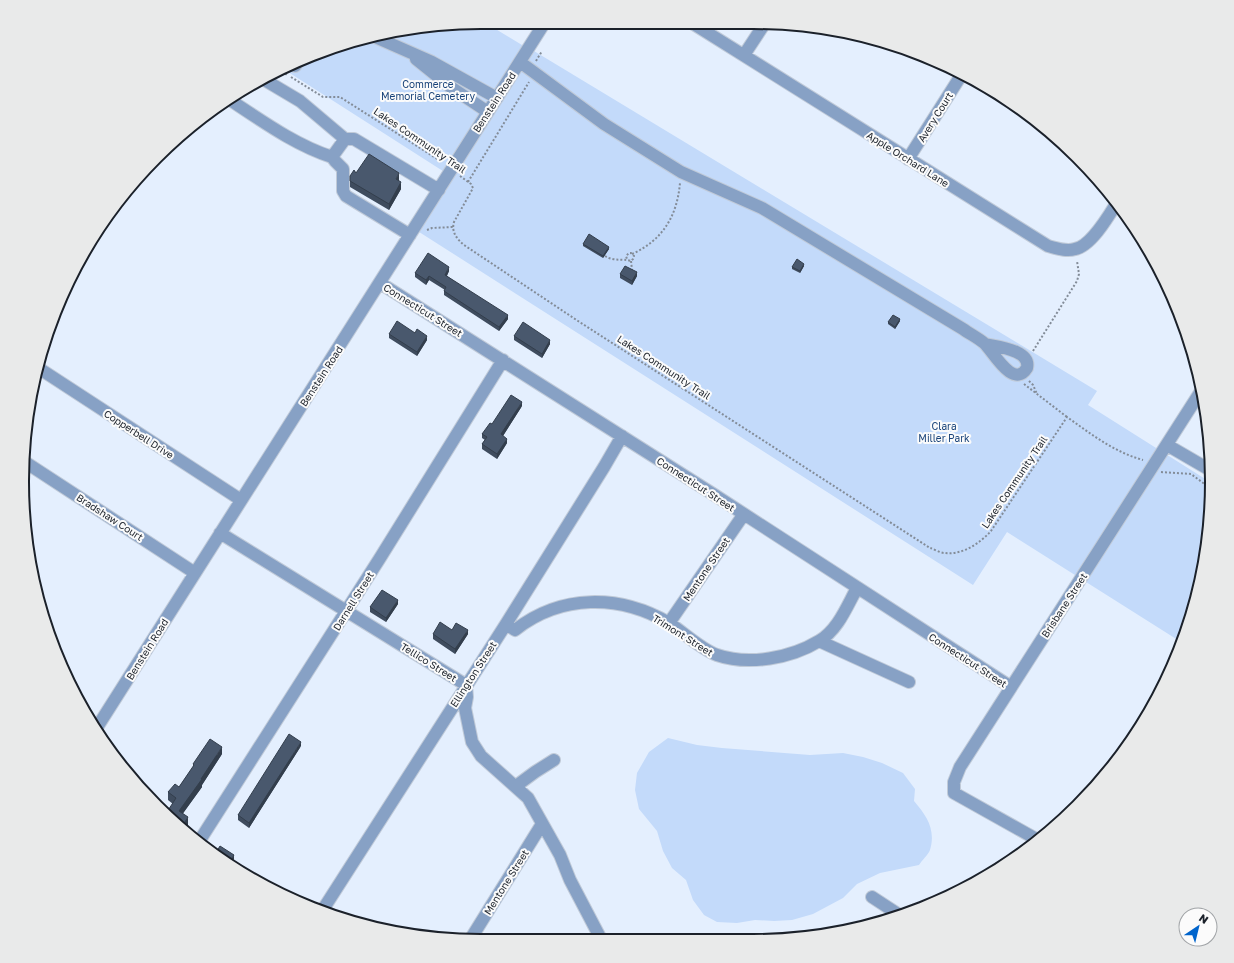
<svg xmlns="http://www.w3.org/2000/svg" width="1234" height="963" viewBox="0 0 1234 963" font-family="'Golos Text',sans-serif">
<rect width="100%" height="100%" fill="#e4effe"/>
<!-- green -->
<path fill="#c3dafa" d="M481 22H484L527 48 446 173 285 70 362 38Z
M529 48 1097 391 1088 405 1210 482 1211 511 1196 600 1181 642 1007 532 973 585 416 230Z
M668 738 697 745 722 748 810 755 843 753 863 757 882 763 903 773 915 789 914 801C927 816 936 830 930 850 928 855 922 860 919 865L880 873 857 884 843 898 813 914 792 920 774 921 755 920 737 923 717 922 704 915 693 900 686 880 672 868 663 851 657 831 639 809 635 790 637 773 649 752Z"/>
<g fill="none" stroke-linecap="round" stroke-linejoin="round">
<defs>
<path id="minor" d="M692 23 1048 246C1056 248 1066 252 1075 249 1091 246 1108 217 1116 204
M373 36 432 62 497 98
M744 55 765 23
M416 59 452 88 488 112
M520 62 604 124 681 172 762 208 963 329C970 334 978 338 984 343 993 351 1013 390 1027 368 1031 350 998 347 985 344
M295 66 296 65
M263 79 300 101 345 139
M230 100C262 121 295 145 332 157
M908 159 962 74
M410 235 346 196 343 191V169L335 161 332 157 345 139H354L439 190
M380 283 713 494 1011 687
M37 367 241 500
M1167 445 1210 470
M25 462 195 573
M220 533 466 685 467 697 465 708 472 742 481 756 528 798 560 855 570 880 602 941
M669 623 744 514
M506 624 515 630C561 594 619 594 669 623 683 632 702 650 717 655 749 666 791 658 819 641L909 682
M819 641C838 630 847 606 857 588
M96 729 545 22
M516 786 535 772 554 760
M200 840 380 558 503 360
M1038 840 954 793V782L960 767 1201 391
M872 897 901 916
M322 911 506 624 604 467 622 436
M470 940 542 824"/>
</defs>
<!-- minor casing -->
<use href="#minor" stroke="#c0cad8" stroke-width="14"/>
<!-- path -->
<path stroke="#838c98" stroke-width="2" stroke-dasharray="2 2" stroke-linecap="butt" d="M556 29 560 22
M536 61 542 51
M282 71 287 75
M291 77 323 97H340L442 162
M460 176 471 184 473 188 454 222C451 232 457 239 464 245L578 321 930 548C934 549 940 553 945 553 963 555 980 543 991 531L1067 417C1091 434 1114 452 1143 460
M468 182 529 82
M427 230 432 228 453 227
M632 254C663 240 677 216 680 183
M605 256C615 262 621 258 631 261L633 259 634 256 631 253H629L626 256 627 259
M631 261 632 270 631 271
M1033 351 1077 281 1079 274 1077 261
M1029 381 1033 385 1037 394
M1024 384 1067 417
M1161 472 1191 474 1210 488"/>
<!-- minor -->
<use href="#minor" stroke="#87a1c5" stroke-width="12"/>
</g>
<!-- wall -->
<path fill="#3f4c5e" d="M356 173 399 179V181L401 189 389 210 350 187V176Z
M583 244 609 249 603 258 583 246Z
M804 266 800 273 792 269V267Z
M449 271 447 276 508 319 499 331 444 295V291L445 290 429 280 426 285 415 277V273Z
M620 274 637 276 632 285 620 278Z
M900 321 895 329 888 324V322Z
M389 334 427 340 417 356 389 338Z
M514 336 550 344 542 358 514 340Z
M522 406 503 436 507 443 497 459 482 449V444L485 440 482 438V434L492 424Z
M398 604 386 622 370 612V607Z
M452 630 468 634 455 654 433 639V634Z
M301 746 249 828 238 820V815Z
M222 754 202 785V787L183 813 188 825 186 828 167 812 173 804 168 800V792L179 787 193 767V764Z"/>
<!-- shaded-wall -->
<path fill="#333e4c" d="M399 173V179L396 186V179Z
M401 182V189L389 210V204Z
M609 247V249L603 258V256Z
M804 264V266L800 273V271Z
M449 267V271L445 279V275Z
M637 272V276L632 285V281Z
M429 276V280L426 285V280Z
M508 315V319L499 331V327Z
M900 319V321L895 329V327Z
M427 336V340L417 356V352Z
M550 340V344L542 358V354Z
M522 402V406L501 439V434Z
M507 439V443L497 459V454Z
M398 600V604L386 622V618Z
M468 630V634L455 654V649Z
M301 742V746L249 828V823Z
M222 747V754L202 785V787L179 819V811L201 779Z
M188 817V825L186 828 183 825Z
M234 855V859L230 865 228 864Z"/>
<!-- building -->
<path fill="#49586d" stroke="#333e4c" d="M369 154 399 173 396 179 401 182 389 204 350 181V176L354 170 356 173Z
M589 234 609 247 603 256 583 244Z
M428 253 449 267 445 275 508 315 499 327 444 291 446 287 429 276 426 280 415 273Z
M797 259 804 264 800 271 792 267Z
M625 266 637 272 632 281 620 274Z
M893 315 900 319 895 327 888 322Z
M397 321 415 333 417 329 427 336 417 352 389 334Z
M523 322 550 340 542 354 514 336Z
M511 395 522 402 501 434 507 439 497 454 482 444 487 437 482 434 490 423 492 424Z
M382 590 398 600 386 618 370 607Z
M440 622 452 630 456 623 468 630 455 649 433 634Z
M289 734 301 742 249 823 238 815Z
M210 739 222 747 201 779H202L179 811 188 817 183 825 167 812 176 798 168 792 175 784 179 787 194 765 193 764Z
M220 846 234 855 228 864 215 854Z"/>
<g text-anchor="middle" stroke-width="4" stroke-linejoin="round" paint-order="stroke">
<!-- park labels -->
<g font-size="10" fill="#1a447a" stroke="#fbfbfb">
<text x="428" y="88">Commerce<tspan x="428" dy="12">Memorial Cemetery</tspan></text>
<text x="944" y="430">Clara<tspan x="944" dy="12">Miller Park</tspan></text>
</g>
<!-- street labels -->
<g font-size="10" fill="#1b212a" stroke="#fbfbfb">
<text transform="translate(494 102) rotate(-57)" y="4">Benstein Road</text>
<text transform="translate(935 117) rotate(-58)" y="4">Avery Court</text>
<text transform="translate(420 140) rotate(34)" y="4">Lakes Community Trail</text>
<text transform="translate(908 159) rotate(32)" y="4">Apple Orchard Lane</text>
<text transform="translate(423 310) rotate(32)" y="4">Connecticut Street</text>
<text transform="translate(664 367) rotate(33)" y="4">Lakes Community Trail</text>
<text transform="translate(321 376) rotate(-57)" y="4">Benstein Road</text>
<text transform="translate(139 434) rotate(33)" y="4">Copperbell Drive</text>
<text transform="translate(1014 482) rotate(-56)" y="4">Lakes Community Trail</text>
<text transform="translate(696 484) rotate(33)" y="4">Connecticut Street</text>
<text transform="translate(110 517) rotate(33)" y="4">Bradshaw Court</text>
<text transform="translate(706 569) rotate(-56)" y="4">Mentone Street</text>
<text transform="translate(353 601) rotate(-58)" y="4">Darnell Street</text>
<text transform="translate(1064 605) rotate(-57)" y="4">Brisbane Street</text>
<text transform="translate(683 635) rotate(32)" y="4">Trimont Street</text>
<text transform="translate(147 649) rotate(-58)" y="4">Benstein Road</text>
<text transform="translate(968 660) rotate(33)" y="4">Connecticut Street</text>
<text transform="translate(429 662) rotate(32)" y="4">Tellico Street</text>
<text transform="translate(473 674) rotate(-57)" y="4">Ellington Street</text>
<text transform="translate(506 882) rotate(-58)" y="4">Mentone Street</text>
</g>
</g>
<!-- crop -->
<path d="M0 0H1234V963H0ZM481 29H753A452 452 0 0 1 1205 481V482A452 452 0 0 1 753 934H481A452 452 0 0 1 29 482V481A452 452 0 0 1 481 29Z" fill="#e9eaea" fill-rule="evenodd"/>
<path fill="none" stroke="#1b212a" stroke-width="2" d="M481 29H753A452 452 0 0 1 1205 481V482A452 452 0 0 1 753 934H481A452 452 0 0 1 29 482V481A452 452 0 0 1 481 29Z"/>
<!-- north arrow -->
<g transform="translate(1198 927) rotate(35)"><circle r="19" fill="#fbfbfb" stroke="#a1a4a7"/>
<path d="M0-3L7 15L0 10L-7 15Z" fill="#0064cc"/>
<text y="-6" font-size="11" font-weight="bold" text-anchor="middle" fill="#1b212a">N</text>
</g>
</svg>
